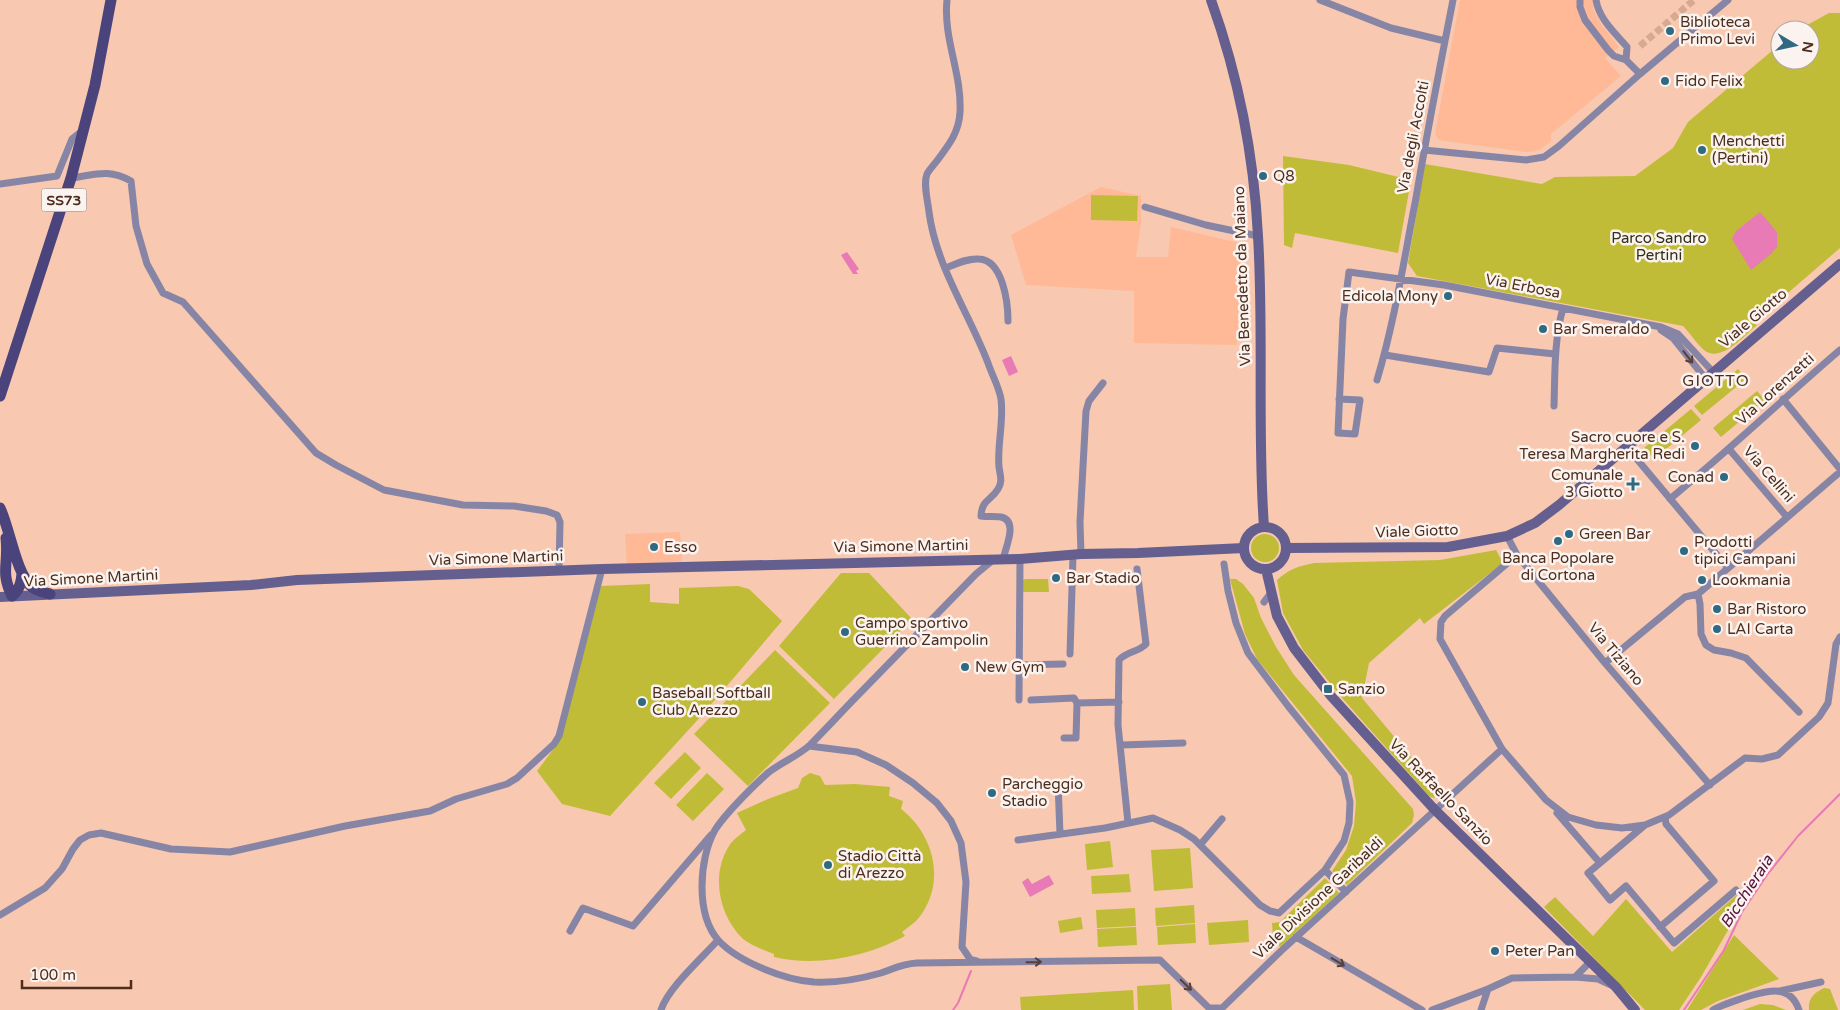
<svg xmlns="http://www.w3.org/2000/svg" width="1840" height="1010" viewBox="0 0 1840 1010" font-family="'Varela Round',sans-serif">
<rect width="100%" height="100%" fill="#f8c8b0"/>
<!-- built -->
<path fill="#ffb996" d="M1460 0H1593L1594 11 1602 25 1619 47 1605 58 1621 76 1551 134V141L1539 150 1526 152 1439 140 1435 134Z
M1101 187 1141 196V223L1136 257H1168L1171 227 1244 244 1237 345 1134 343V291L1026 285 1011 235Z
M680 532 682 562 627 564 625 534Z"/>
<!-- green -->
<path fill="#c0bc38" d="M1829 13H1840V248L1753 323 1757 325C1745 335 1720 364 1704 350 1696 343 1690 333 1683 326L1417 276 1408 263 1425 164 1542 184 1555 177 1635 176 1673 148 1688 122 1780 44V60H1810V30H1798Z
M1283 156 1349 165 1411 180 1398 253 1295 233 1292 248 1284 245Z
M1091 195 1138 196 1137 221 1091 220Z
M1738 369 1746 379 1702 415 1694 406Z
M1757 391 1765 400 1721 437 1713 428Z
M1691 409 1701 420 1654 459 1644 448Z
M1251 548a14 14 0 1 1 28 0a14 14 0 1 1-28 0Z
M1496 550 1503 563 1424 624 1420 618 1369 663 1362 698 1441 793 1434 798 1429 796 1343 699 1303 650 1283 613 1277 580C1289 569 1299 566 1314 563L1440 560Z
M841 573H869L912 619 834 699 779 646Z
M1025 579H1048L1049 592H1020V582Z
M1230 579H1236L1243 584 1254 598 1261 618 1276 647 1294 675 1413 809 1414 815 1412 823 1347 885 1332 871 1346 850 1354 826 1356 802 1352 776 1257 659 1245 634Z
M650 584V602L679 604V588L738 586 749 589 782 621 703 714 610 816 562 804 537 771 555 747 601 586Z
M775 650 830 703 748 786 694 734Z
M685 752 701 768 671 799 654 783Z
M707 773 724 789 693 821 676 805Z
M810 773 820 776 825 785 855 784 890 787 889 796 903 801 901 809C935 835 947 885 917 920 913 924 907 928 902 932L905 936C866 957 817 967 774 957V954C764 950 752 946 743 939 718 915 710 872 731 843 735 838 741 834 746 830L737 813 768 799 798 788 802 778Z
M1110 841 1113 867 1087 870 1085 844Z
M1190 848 1193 888 1154 891 1151 850Z
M1129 874 1131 892 1092 894 1091 876Z
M1325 878 1339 893 1280 947 1273 938 1272 923 1280 922Z
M1739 893 1746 899 1701 977 1679 1010H1645L1544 907 1555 897 1593 936 1626 899 1672 952Z
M1194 905 1195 923 1156 926 1155 908Z
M1135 908 1136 926 1097 928 1096 910Z
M1081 917 1083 929 1060 933 1058 921Z
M1248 920 1249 942 1209 945 1207 923Z
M1195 924 1196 943 1158 945 1157 927Z
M1136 927 1137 945 1098 947 1097 929Z
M1734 935 1779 979 1718 1001 1701 1010H1687Z
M1170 984 1172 1010H1138L1137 986Z
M1824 988 1830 989 1838 1010H1809C1808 998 1814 993 1824 988Z
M1133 990 1134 1010H1021L1020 997Z
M1760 1004 1773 1005 1786 1010H1743Z"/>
<!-- water -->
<path fill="#e87ab6" d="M1760 212 1777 232V247L1771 254 1751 270 1732 239 1736 231Z
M847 252 859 269 856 271 858 274H853L841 255Z
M1011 356 1018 372 1009 376 1002 360Z
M1049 875 1054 884 1030 897 1022 882 1028 878 1032 884Z"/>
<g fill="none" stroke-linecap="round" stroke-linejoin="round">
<!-- stream -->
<path stroke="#e87ab6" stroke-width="2" d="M953 1010 958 1003 971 971
M1684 1010 1724 950 1742 912 1767 875 1798 836 1840 794"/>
<!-- street-tunnel -->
<path stroke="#d6a993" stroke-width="7" stroke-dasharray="7 3.5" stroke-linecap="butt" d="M1640 46 1694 0"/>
<!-- street -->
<path stroke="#8785a6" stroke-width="7" d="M947 0C943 39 962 73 960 112 959 133 948 146 936 162 933 166 929 170 927 174 923 184 928 202 929 212 936 266 969 313 988 363 992 375 999 387 1001 399 1004 421 997 445 999 467 1000 475 1003 481 998 489 991 501 982 499 981 516 987 517 995 516 1001 517 1019 521 1005 548 1003 560
M1320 0 1391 28 1445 41
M1580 0V7L1585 20 1608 50 1614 56 1626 60
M1596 0C1599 19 1615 33 1627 47L1626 60 1640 74
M1424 150 1526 160 1544 157 1559 146 1640 74 1728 0
M71 178C95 175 108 168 131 181L136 226 147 264 163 293 183 302 316 453 336 465 384 490 463 505 514 506 546 511 557 515 560 522 559 571
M0 184 57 176 72 139 82 131
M1145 207 1206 225 1258 236
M946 268C956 264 967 258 979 259 1003 260 1008 303 1008 321
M1661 330 1673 338 1705 378
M1385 355 1489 372 1497 348 1555 354
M1377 380C1395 320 1404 259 1416 198 1427 132 1440 66 1453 0
M1339 399 1360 400 1355 434 1338 433 1343 319 1349 272 1444 285 1661 327 1678 334 1713 372
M1783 399 1840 469
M1554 406C1555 373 1554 340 1563 308
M1626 446 1728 568
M1729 449 1787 517
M1670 499C1728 451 1783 399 1840 350
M1507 536 1517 555 1605 663 1710 785
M1081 554 1080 522 1086 411 1089 401 1103 383
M1517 555 1445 616 1441 622 1440 639 1502 749 1546 800 1568 817 1596 825 1622 828 1645 825 1669 815 1745 758 1762 759 1778 755 1819 717 1828 703 1836 644 1840 637
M993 560 976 574C938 613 900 652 863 690 845 708 828 727 810 745 798 756 782 762 769 772 755 784 725 814 715 830 699 858 695 915 719 941 739 962 785 980 814 982 837 983 860 979 881 973 896 968 901 964 917 963L1160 960 1209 1008H1222
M1224 564 1228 591 1236 623 1248 653 1288 706 1344 775 1350 802 1349 823 1344 841 1325 870 1346 892
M1698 594 1700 604 1701 634 1706 645 1714 650 1731 653 1746 658 1799 712
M1264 602 1271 593
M1070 654 1073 555
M1605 663 1685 597 1698 594 1840 472
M1018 665 1063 664
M1019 700 1020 559
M1031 700 1074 698 1077 703
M1064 738H1076L1077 703 1119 702
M1121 745 1183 743
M809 746 857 752 886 765 913 783 937 803 951 821 961 843 966 882 962 947 970 959 977 961
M1058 783 1060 834
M1557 813 1600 863 1588 873 1610 900 1626 886 1674 943 1736 890
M1128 823 1118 725 1119 660C1127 651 1139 652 1146 644L1137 569
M1018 840 1105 828 1153 818 1180 830 1194 839 1260 905 1270 911 1279 913 1325 870
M1200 845 1222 819
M1600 863 1645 825
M0 915 45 888 62 869 73 849 80 840 89 835 101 833 171 849 230 852 345 826 430 811 456 799 507 784 517 778 554 744 559 736 602 569
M1660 927 1714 881 1666 824 1665 817
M570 931 583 908 633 926 711 835
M1296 937 1422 1010
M1575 977 1598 979 1611 985
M1780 991 1821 982
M661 1010C668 988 702 958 718 940
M1220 1010 1281 951 1502 749
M1432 1010 1488 989
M1481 1010 1488 989 1512 978 1575 977 1590 962
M1713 1010C1723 1004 1735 1001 1746 997 1767 991 1790 983 1799 1010"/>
<!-- secondary -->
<path stroke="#645f8e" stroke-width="10" d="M1211 0C1238 75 1254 157 1258 236 1264 333 1257 430 1264 527
M1244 548a21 21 0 1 1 42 0a21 21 0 1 1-42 0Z
M1286 548 1448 547 1507 536 1535 523 1559 505 1840 264
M1266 569 1277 616 1294 648 1331 696 1434 809 1616 987 1635 1010
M0 597 251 585 297 580 602 569 1020 559 1081 554 1138 553 1244 548"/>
<!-- primary -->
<path stroke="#4b447c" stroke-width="11" d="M0 396 71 178 95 85 111 0
M0 508C10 529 16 574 32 587 37 591 43 592 50 594
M6 538C9 565 0 571 12 596 19 590 21 584 22 574"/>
</g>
<!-- one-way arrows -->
<defs><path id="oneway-shaft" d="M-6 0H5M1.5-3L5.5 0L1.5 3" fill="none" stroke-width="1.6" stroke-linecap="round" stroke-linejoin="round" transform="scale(1.25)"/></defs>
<g stroke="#593f39">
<use href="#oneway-shaft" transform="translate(1688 357) rotate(52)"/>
<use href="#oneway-shaft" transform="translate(1034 962) rotate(-1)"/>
<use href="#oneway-shaft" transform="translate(1338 962) rotate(31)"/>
<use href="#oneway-shaft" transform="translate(1186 985) rotate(44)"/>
</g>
<!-- markers -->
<g fill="#2f6a82" stroke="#fbf3ef" stroke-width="2">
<circle cx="1670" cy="31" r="5"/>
<circle cx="1665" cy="81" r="5"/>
<circle cx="1702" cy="150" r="5"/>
<circle cx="1263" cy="176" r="5"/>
<circle cx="1448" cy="296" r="5"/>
<circle cx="1543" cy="329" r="5"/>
<circle cx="1695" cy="446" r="5"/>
<circle cx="1724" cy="477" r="5"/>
<path d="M1630.5 476.5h5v5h5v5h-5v5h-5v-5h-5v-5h5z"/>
<circle cx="1569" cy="534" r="5"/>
<circle cx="1558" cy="541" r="5"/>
<circle cx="654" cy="547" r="5"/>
<circle cx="1684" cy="551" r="5"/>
<circle cx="1056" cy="578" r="5"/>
<circle cx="1702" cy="580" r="5"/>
<circle cx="1717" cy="609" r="5"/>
<circle cx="1717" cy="629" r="5"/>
<circle cx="845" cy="632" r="5"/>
<circle cx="965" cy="667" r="5"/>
<rect x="1323" y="684" width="10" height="10" rx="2.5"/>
<circle cx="642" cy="702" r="5"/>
<circle cx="992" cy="793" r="5"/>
<circle cx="828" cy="865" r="5"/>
<circle cx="1495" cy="951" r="5"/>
</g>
<g text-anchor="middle" stroke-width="5" stroke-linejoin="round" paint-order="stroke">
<!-- shield labels -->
<rect fill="#fbf3ef" stroke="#81695d" stroke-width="1" x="41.5" y="188.5" width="45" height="23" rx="4"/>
<g font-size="14" font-weight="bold" fill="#4d2e1e">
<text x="64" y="205">SS73</text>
</g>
<!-- poi labels -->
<g font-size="15" fill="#4d2e1e" stroke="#fbf3ef" text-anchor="start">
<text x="1680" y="27">Biblioteca<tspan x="1680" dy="17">Primo Levi</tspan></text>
<text x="1675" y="86">Fido Felix</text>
<text x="1712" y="146">Menchetti<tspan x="1712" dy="17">(Pertini)</tspan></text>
<text x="1273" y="181">Q8</text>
<text x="1438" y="301" text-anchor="end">Edicola Mony</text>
<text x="1553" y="334">Bar Smeraldo</text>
<text x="1685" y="442" text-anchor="end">Sacro cuore e S.<tspan x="1685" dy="17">Teresa Margherita Redi</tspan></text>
<text x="1623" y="480" text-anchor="end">Comunale<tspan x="1623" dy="17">3 Giotto</tspan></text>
<text x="1714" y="482" text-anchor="end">Conad</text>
<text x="1579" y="539">Green Bar</text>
<text x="1694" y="547">Prodotti<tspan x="1694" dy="17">tipici Campani</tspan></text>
<text x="664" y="552">Esso</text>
<text x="1558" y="563" text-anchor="middle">Banca Popolare<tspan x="1558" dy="17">di Cortona</tspan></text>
<text x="1066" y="583">Bar Stadio</text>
<text x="1712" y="585">Lookmania</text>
<text x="1727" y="614">Bar Ristoro</text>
<text x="855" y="628">Campo sportivo<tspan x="855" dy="17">Guerrino Zampolin</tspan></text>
<text x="1727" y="634">LAI Carta</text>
<text x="975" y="672">New Gym</text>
<text x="1338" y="694">Sanzio</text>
<text x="652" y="698">Baseball Softball<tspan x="652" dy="17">Club Arezzo</tspan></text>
<text x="1002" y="789">Parcheggio<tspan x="1002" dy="17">Stadio</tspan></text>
<text x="838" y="861">Stadio Città<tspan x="838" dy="17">di Arezzo</tspan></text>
<text x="1505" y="956">Peter Pan</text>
</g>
<!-- street labels -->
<g font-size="15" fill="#4d2e1e" stroke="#fbf3ef">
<text transform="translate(1413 137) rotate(-79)" y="5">Via degli Accolti</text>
<text transform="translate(1242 276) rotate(-92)" y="5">Via Benedetto da Maiano</text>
<text transform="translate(1523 286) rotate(11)" y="5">Via Erbosa</text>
<text transform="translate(1753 318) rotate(-40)" y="5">Viale Giotto</text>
<text transform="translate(1775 389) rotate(-42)" y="5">Via Lorenzetti</text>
<text transform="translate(1769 474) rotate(49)" y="5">Via Cellini</text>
<text transform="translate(1417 531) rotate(-2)" y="5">Viale Giotto</text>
<text transform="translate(901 546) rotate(-1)" y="5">Via Simone Martini</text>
<text transform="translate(496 558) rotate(-2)" y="5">Via Simone Martini</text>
<text transform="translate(91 578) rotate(-3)" y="5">Via Simone Martini</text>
<text transform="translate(1616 654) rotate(50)" y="5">Via Tiziano</text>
<text transform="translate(1441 792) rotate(46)" y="5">Via Raffaello Sanzio</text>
<text transform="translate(1318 898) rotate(-43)" y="5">Viale Divisione Garibaldi</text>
</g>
<!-- park labels -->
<g font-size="15" fill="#302f19" stroke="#fbf3ef">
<text x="1659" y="243">Parco Sandro<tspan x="1659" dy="17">Pertini</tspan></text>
</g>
<!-- neighbourhood labels -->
<g font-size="16" letter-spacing="1" fill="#4d2e1e" stroke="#fbf3ef">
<text x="1716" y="386">GIOTTO</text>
</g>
<!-- water labels -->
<g font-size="16" font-style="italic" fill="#56123c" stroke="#fbf3ef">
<text transform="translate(1746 891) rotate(-57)" y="6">Bicchieraia</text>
</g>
</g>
<!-- north arrow -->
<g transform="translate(1795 45) rotate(99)"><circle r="24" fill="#fbf3ef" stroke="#b5a49b"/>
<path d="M0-4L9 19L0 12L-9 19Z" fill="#2f6a82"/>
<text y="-8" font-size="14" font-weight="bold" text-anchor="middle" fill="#4d2e1e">N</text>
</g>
<!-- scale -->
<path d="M22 980v8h109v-8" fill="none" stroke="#4d2e1e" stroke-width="2.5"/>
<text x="30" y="980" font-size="15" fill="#4d2e1e" stroke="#fbf3ef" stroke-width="4" paint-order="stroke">100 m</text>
</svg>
